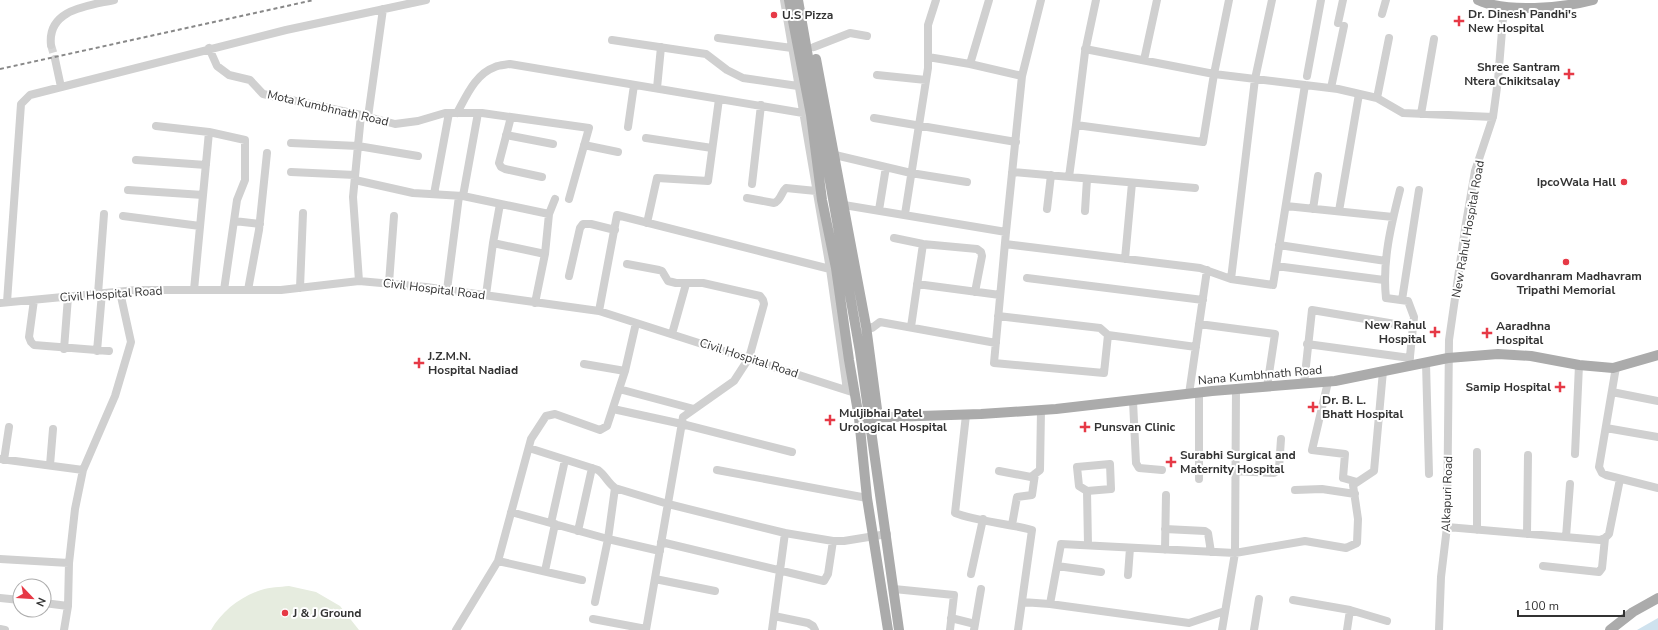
<svg xmlns="http://www.w3.org/2000/svg" width="1658" height="630" viewBox="0 0 1658 630" font-family="'Nunito Sans',sans-serif">
<rect width="100%" height="100%" fill="#fff"/>
<!-- green -->
<path fill="#e6ecdf" d="M289 586 316 592 340 606 359 630H211C222 611 240 597 261 590 270 587 280 587 289 586Z"/>
<!-- water -->
<path fill="#cfe2ee" d="M1658 618V630H1637Z"/>
<g fill="none" stroke-linecap="round" stroke-linejoin="round">
<!-- minor-tunnel -->
<path stroke="#d6d6d6" stroke-width="8" stroke-dasharray="8 4" stroke-linecap="butt" d="M51 45 55 59"/>
<!-- minor -->
<path stroke="#d0d0d0" stroke-width="8" d="M784 0 830 269 847 390
M1041 0 1022 76 1006 232 994 363 1104 373 1108 335
M1096 0 1085 52 1076 125 1203 142 1214 74 1229 0
M1382 14 1386 0
M1338 23 1343 0
M718 38 792 48
M612 40 706 54 727 70 743 78 798 86
M51 45C47 9 88 6 114 0
M814 47 850 33 867 36
M209 48 217 66 229 75 250 80 263 94 361 115 395 124 418 121 445 113H482L589 128 569 199
M1085 49 1214 74 1338 89 1377 98 1403 113 1493 117
M928 57 970 64 1022 76
M55 59 61 87
M1144 60 1157 0
M970 64 989 0
M877 75 926 80
M1307 76 1321 0
M657 88 661 47
M1331 88 1344 26
M1377 98 1389 38
M457 113C466 97 475 74 495 67 499 65 505 65 510 64L803 113
M1421 114 1434 39
M368 117 383 9
M511 117 499 163 501 167 505 169 542 177
M874 118 1016 142
M156 126 209 132 245 140V180L237 200 224 290
M628 127 634 85
M506 135 553 144
M646 138 712 148
M291 143 358 146 418 156
M584 145 618 152
M835 155 911 173 967 182
M136 160 206 165
M291 172 355 175
M1012 172 1195 188
M1069 177 1076 125
M355 180 413 193 463 196 549 214
M752 184 761 105
M128 190 203 195
M1400 190C1391 225 1382 262 1386 298L1408 301 1414 317 1409 366
M434 194 449 113
M463 196 478 113
M747 198 774 203C781 201 781 192 786 188L816 191
M844 205 1006 232
M1286 206 1393 217
M1047 209 1051 175
M1313 209 1318 176
M879 210 886 167
M1085 211 1087 179
M1339 211 1359 94
M905 214 928 68V25L936 0
M123 216 200 226
M234 221 260 224
M647 223 657 178 708 181 719 99
M894 238 923 244 977 249 981 252 982 256 975 292
M493 243 545 254
M1005 244 1200 268 1231 279 1273 285 1305 85
M1279 245 1386 261
M1125 259 1132 183
M627 264 659 270 662 271 668 281 676 283H703L760 296 763 300 764 304 749 358 734 381 683 417 646 630
M1276 266 1384 280
M569 276 580 228 583 224H591L615 230
M1027 278 1203 300
M1231 279 1255 79 1272 0
M359 281 353 197 361 115
M389 283 394 216
M917 284 1000 295
M300 288 303 213
M194 290 209 132
M248 290 259 230 267 153
M447 290 459 196
M98 294 104 214
M486 295 493 243 500 204
M34 300 29 337 31 342 34 345 109 351
M1402 300 1419 190
M7 302 21 104 30 95 286 30 426 0
M0 303 136 290H281L359 281 426 287 599 311 855 393
M535 303 545 254 549 214 555 199
M599 311 617 215 830 269
M998 316 1100 328 1108 335 1196 347
M1199 324 1275 334 1267 387
M866 326 872 328 880 322 996 343
M911 327 923 244
M672 334 686 284
M1307 344 1410 358
M64 349 68 297
M97 351 102 293
M1426 363 1429 474
M584 364 625 371
M1616 367 1599 467 1602 473 1606 475 1658 488
M1328 382 1312 450 1345 454 1343 478 1357 482
M1304 384 1312 310 1413 327
M619 389 694 409
M1612 392 1658 401
M1199 393V479
M1189 394 1207 270
M1133 401 1136 463 1139 468 1162 470
M613 409 682 424 792 452
M966 415 955 513C979 522 1007 523 1032 530L1018 630
M1606 428 1658 437
M529 448 598 470C605 475 608 483 615 488L668 504 785 533 772 630
M1477 452V530
M1575 454 1579 365
M0 459 83 470
M4 460 9 427
M50 465 53 429
M717 470 867 498
M999 471 1031 477 1040 470 1041 410
M1235 471 1274 473 1277 471 1279 468 1281 439
M1295 490 1322 489 1355 494
M1087 491 1111 489 1110 464 1077 467 1079 486 1087 491 1088 545
M511 512 608 539 660 551
M551 523 565 460
M1012 525 1017 497 1032 495 1035 474
M1447 527 1600 540 1605 538 1609 534 1620 479
M1165 529 1205 531 1208 533 1211 552
M578 531 592 468
M785 533 833 541H844L887 534
M1527 534 1528 455
M1566 537 1570 484
M661 542 824 581 828 574 833 541
M1165 550 1166 495
M0 559 69 563
M498 561 582 580
M1057 566 1101 572
M1543 566 1599 572 1602 568 1605 538
M545 571 555 524
M971 574 983 519
M1128 575 1130 548
M655 579 715 591
M894 589 954 595 950 630
M0 598 20 600
M1293 600 1350 610 1387 621
M595 602 608 539 615 488
M1022 602 1050 604
M44 603 68 606
M1225 611 1189 623 1050 604 1061 544 1235 553 1305 541 1346 548 1357 543 1358 519 1353 485 1374 471 1383 371
M774 616 808 623 813 626 815 630
M951 618 975 624
M593 619 646 629
M0 629 5 630
M64 630 68 606 69 563 75 509 83 470 115 396 131 342 120 292
M456 630 498 561 531 439 546 416 555 414 600 430 607 426 625 371 636 323
M974 630 981 589
M1222 630 1235 553 1236 389
M1254 630 1259 599
M1347 630 1350 610
M1439 630 1441 577 1447 527 1449 340 1465 229 1475 171 1493 117 1498 80 1504 6"/>
<!-- major -->
<path stroke="#ababab" stroke-width="10" d="M789 0 811 115 822 200 836 268 849 360 859 418 867 498 888 630
M798 0 860 352 899 630
M1478 0C1506 13 1563 8 1593 0
M816 59 866 326 878 417
M859 418 981 414 1056 409 1212 391 1335 381 1448 358 1498 354 1531 356 1579 365 1613 368 1658 355
M1610 630 1633 612 1658 598"/>
<!-- rail -->
<path stroke="#888" stroke-width="2" stroke-dasharray="4 3" stroke-linecap="butt" d="M0 69 314 0"/>
</g>
<!-- markers -->
<g fill="#e63946" stroke="#fff" stroke-width="1.5">
<circle cx="774" cy="15" r="4"/>
<path d="M1457 15h4v4h4v4h-4v4h-4v-4h-4v-4h4z"/>
<path d="M1567 68h4v4h4v4h-4v4h-4v-4h-4v-4h4z"/>
<circle cx="1624" cy="182" r="4"/>
<circle cx="1566" cy="262" r="4"/>
<path d="M1433 326h4v4h4v4h-4v4h-4v-4h-4v-4h4z"/>
<path d="M1485 327h4v4h4v4h-4v4h-4v-4h-4v-4h4z"/>
<path d="M417 357h4v4h4v4h-4v4h-4v-4h-4v-4h4z"/>
<path d="M1558 381h4v4h4v4h-4v4h-4v-4h-4v-4h4z"/>
<path d="M1311 401h4v4h4v4h-4v4h-4v-4h-4v-4h4z"/>
<path d="M828 414h4v4h4v4h-4v4h-4v-4h-4v-4h4z"/>
<path d="M1083 421h4v4h4v4h-4v4h-4v-4h-4v-4h4z"/>
<path d="M1169 456h4v4h4v4h-4v4h-4v-4h-4v-4h4z"/>
<circle cx="285" cy="613" r="4"/>
</g>
<g text-anchor="middle" stroke-width="4" stroke-linejoin="round" paint-order="stroke">
<!-- poi labels -->
<g font-size="12" font-weight="bold" fill="#333" stroke="#fff" text-anchor="start">
<text x="1468" y="18">Dr. Dinesh Pandhi's<tspan x="1468" dy="14">New Hospital</tspan></text>
<text x="782" y="19">U.S Pizza</text>
<text x="1560" y="71" text-anchor="end">Shree Santram<tspan x="1560" dy="14">Ntera Chikitsalay</tspan></text>
<text x="1616" y="186" text-anchor="end">IpcoWala Hall</text>
<text x="1566" y="280" text-anchor="middle">Govardhanram Madhavram<tspan x="1566" dy="14">Tripathi Memorial</tspan></text>
<text x="1426" y="329" text-anchor="end">New Rahul<tspan x="1426" dy="14">Hospital</tspan></text>
<text x="1496" y="330">Aaradhna<tspan x="1496" dy="14">Hospital</tspan></text>
<text x="428" y="360">J.Z.M.N.<tspan x="428" dy="14">Hospital Nadiad</tspan></text>
<text x="1551" y="391" text-anchor="end">Samip Hospital</text>
<text x="1322" y="404">Dr. B. L.<tspan x="1322" dy="14">Bhatt Hospital</tspan></text>
<text x="839" y="417">Muljibhai Patel<tspan x="839" dy="14">Urological Hospital</tspan></text>
<text x="1094" y="431">Punsvan Clinic</text>
<text x="1180" y="459">Surabhi Surgical and<tspan x="1180" dy="14">Maternity Hospital</tspan></text>
<text x="293" y="617">J &amp; J Ground</text>
</g>
<!-- street labels -->
<g font-size="12" fill="#333" stroke="#fff">
<text transform="translate(328 108) rotate(13)" y="4">Mota Kumbhnath Road</text>
<text transform="translate(1468 229) rotate(-80)" y="4">New Rahul Hospital Road</text>
<text transform="translate(434 289) rotate(7)" y="4">Civil Hospital Road</text>
<text transform="translate(111 294) rotate(-4)" y="4">Civil Hospital Road</text>
<text transform="translate(749 358) rotate(18)" y="4">Civil Hospital Road</text>
<text transform="translate(1260 375) rotate(-5)" y="4">Nana Kumbhnath Road</text>
<text transform="translate(1447 494) rotate(-88)" y="4">Alkapuri Road</text>
</g>
</g>
<!-- north arrow -->
<g transform="translate(32 598) rotate(115)"><circle r="19" fill="#ffffff" stroke="#adadad"/>
<path d="M0-3L7 15L0 10L-7 15Z" fill="#e63946"/>
<text y="-6" font-size="11" font-weight="bold" text-anchor="middle" fill="#333333">N</text>
</g>
<!-- scale -->
<path d="M1518 610v6h106v-6" fill="none" stroke="#333333" stroke-width="2"/>
<text x="1524" y="610" font-size="12" fill="#333333" stroke="#ffffff" stroke-width="3" paint-order="stroke">100 m</text>
</svg>
